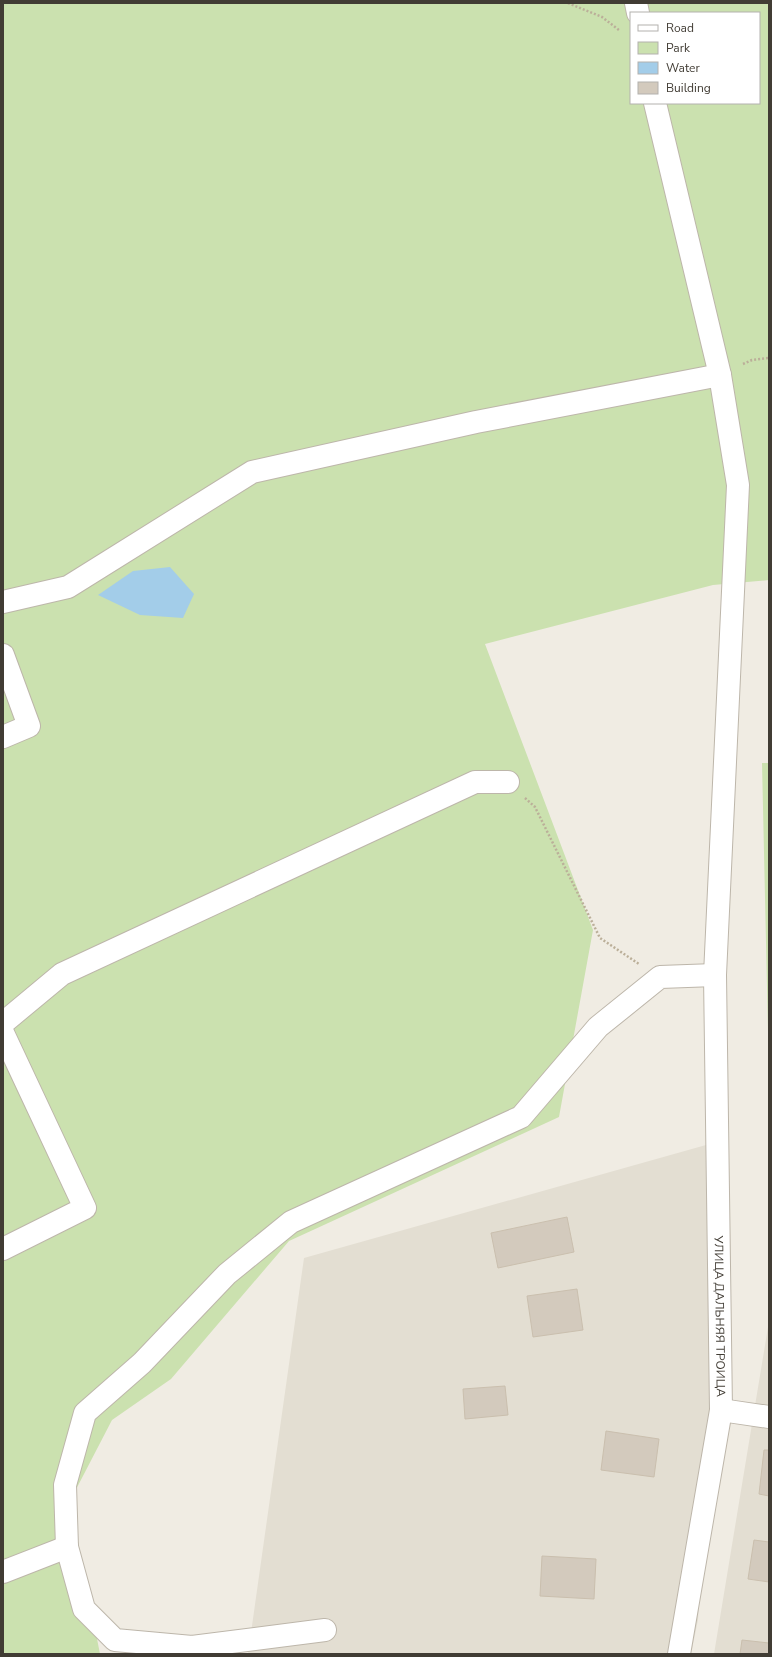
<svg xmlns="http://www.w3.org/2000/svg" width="772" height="1657" viewBox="0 0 772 1657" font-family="'Nunito Sans',sans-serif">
<rect width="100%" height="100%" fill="#f0ece3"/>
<!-- residential -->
<path fill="#e3ded2" d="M706 1145 721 1410 707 1484 698 1620 691 1654H248L304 1258Z
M769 1321V1654H714Z"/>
<!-- green -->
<path fill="#cbe1af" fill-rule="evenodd" d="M3 3H769V580L713 585 485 644 593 930 559 1117 289 1241 171 1379 112 1420 70 1501 100 1654H3ZM631 13H759V103H631Z
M762 763H769V1076Z"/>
<!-- water -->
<path fill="#a3cde9" d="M170 567 194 594 183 618 140 615 98 595 133 571Z"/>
<!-- building -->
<path fill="#d3cabd" stroke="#cabfae" d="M567 1217 574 1252 498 1268 491 1233Z
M577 1289 583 1330 533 1337 527 1296Z
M505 1386 508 1415 465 1419 463 1389Z
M606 1431 659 1439 654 1477 601 1470Z
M764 1450H769V1496L759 1494Z
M754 1540 769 1542V1582L748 1579Z
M542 1556 596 1559 594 1599 540 1596Z
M742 1640 769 1643V1654H740Z"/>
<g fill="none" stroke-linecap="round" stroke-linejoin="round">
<defs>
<g id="minor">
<path d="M636 3 638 13"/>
<path id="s1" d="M655 103 720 375 738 485 715 975 721 1410 679 1654"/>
<path d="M3 602 68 587 252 472 476 422 720 375"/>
<path d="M3 655 29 726 3 737"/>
<path d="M3 1023 62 974 475 782H508"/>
<path d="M3 1033 85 1208 3 1249"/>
<path d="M721 1410 769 1417"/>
<path d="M3 1572 67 1547"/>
<path d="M325 1630 192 1647 115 1640 84 1609 67 1547 65 1485 85 1413 142 1363 227 1274 291 1222 521 1117 598 1027 660 977 715 975"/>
</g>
</defs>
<!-- minor casing -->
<use href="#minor" stroke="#bdb6aa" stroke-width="24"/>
<!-- path -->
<path stroke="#bbaf99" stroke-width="2.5" stroke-dasharray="2 2" stroke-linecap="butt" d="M568 3 602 17 619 30
M743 364 752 360 769 358
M525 798 535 807 600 938 639 964"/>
<!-- minor -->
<use href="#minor" stroke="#fff" stroke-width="22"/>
</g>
<g text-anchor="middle" stroke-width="4" stroke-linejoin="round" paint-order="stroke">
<!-- street labels -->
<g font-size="12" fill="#413c34" stroke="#fff">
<text dy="4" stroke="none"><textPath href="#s1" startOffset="1223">УЛИЦА ДАЛЬНЯЯ ТРОИЦА</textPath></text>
</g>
</g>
<!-- border -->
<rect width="772" height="1657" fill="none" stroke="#413c34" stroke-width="8"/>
<!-- legend -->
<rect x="630" y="12" width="130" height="92" fill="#ffffff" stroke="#b3b1ae"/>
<rect x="638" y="25" width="20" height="6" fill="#ffffff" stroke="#b3b1ae"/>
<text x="666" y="32" font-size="12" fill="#413c34">Road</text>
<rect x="638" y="42" width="20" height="12" fill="#cbe1af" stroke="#b3b1ae"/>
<text x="666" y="52" font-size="12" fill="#413c34">Park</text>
<rect x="638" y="62" width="20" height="12" fill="#a3cde9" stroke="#b3b1ae"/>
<text x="666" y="72" font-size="12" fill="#413c34">Water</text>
<rect x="638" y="82" width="20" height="12" fill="#d3cabd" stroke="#b3b1ae"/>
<text x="666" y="92" font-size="12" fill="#413c34">Building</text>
</svg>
